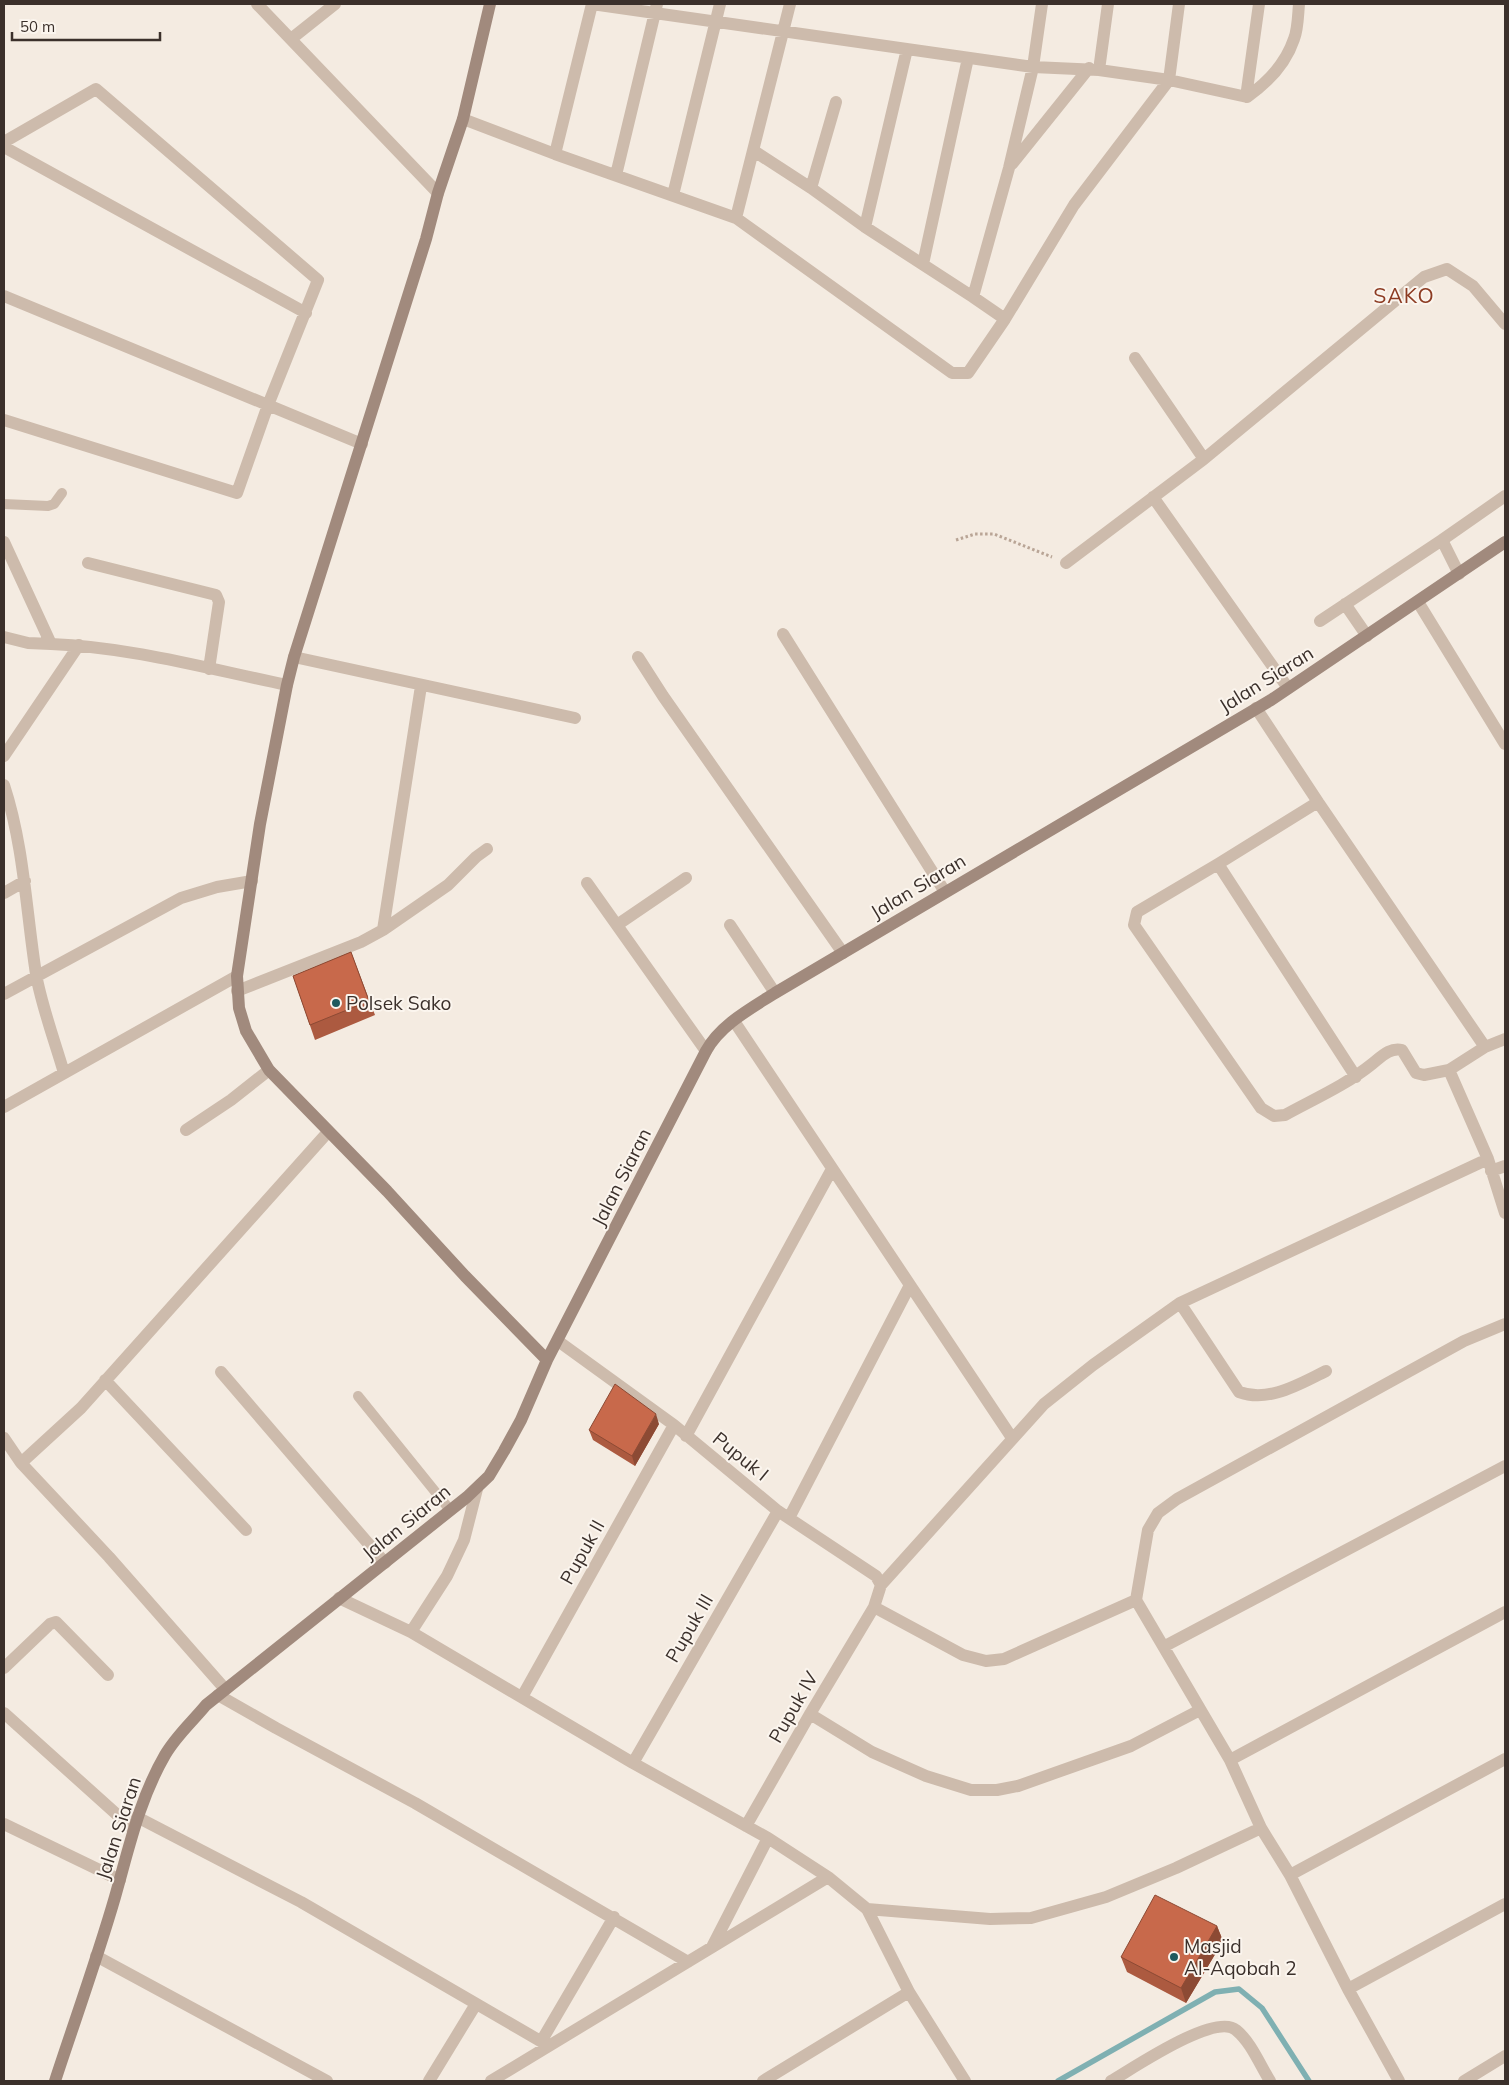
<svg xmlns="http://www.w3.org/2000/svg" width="1509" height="2085" viewBox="0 0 1509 2085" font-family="Mulish,sans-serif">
<rect width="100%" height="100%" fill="#f4ebe1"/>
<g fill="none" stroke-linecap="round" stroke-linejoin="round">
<!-- stream -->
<path stroke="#7fb0b2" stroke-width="5.5" d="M1058 2081 1215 1992 1239 1989 1262 2008 1309 2081"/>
<!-- path -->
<path stroke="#b9a596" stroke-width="3" stroke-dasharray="2.5 2.5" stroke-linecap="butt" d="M956 540 975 534H994L1052 557"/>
<!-- lane -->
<path stroke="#cdbbac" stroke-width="10" d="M4 504 48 506 54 504 62 493
M358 1396 450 1510"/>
<!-- street -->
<path stroke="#cdbbac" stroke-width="12" d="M257 4 438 193
M592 4 1033 67 1099 70 1169 80 1247 97C1267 83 1286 63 1294 39 1298 29 1298 15 1299 4
M291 39 335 4
M1099 70 1108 4
M1246 97 1259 4
M463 119 555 154 736 218 952 373H968L1005 319 1074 205 1169 80 1179 4
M4 142 96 89 318 280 268 405 237 493 4 420
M4 147 306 313
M754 151 811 188 865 227 973 297 1009 168 1033 67 1042 4
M555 154 592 4
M1012 164 1089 68
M616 175 657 4
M811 188 836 102
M673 195 720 4
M736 218 790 4
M865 227 907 49
M923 264 968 58
M4 296 362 444
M973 297 1005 319
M1135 358 1204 459
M1153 497 1288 688
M4 542 51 644C131 647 209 669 287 685
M88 563 216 595 219 602 209 669
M1066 563 1204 459 1424 277 1447 269 1473 286 1505 324
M1459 574 1442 540 1505 496
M1418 602 1505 744
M1345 604 1367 636
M1320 621 1442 540
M783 634 945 892
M4 637 28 643 51 644
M294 657 575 718
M638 657 663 696 843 953
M1256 708 1318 802 1485 1047
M4 756 79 645
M4 785C24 846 26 910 36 974 41 1004 55 1042 64 1073
M1318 802 1218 864 1137 912 1134 925 1261 1108 1274 1116 1285 1115C1314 1099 1346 1085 1372 1064 1381 1057 1390 1047 1402 1050L1416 1073 1424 1075 1449 1070
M1218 864 1356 1077
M587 883 706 1051
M4 893 25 881
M617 925 686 878
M730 925 775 993
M383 930 448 885 476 857 487 849
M237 991 361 942 383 930 421 686
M4 994 181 898 217 887 252 881
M734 1021 1012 1438
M1505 1039 1485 1047 1449 1070 1488 1159 1505 1213
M4 1107 237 976
M186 1130 231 1100 269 1070
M1491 1171 1505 1166
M1180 1303 1239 1392C1269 1403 1299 1384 1326 1371
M558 1341 674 1425 778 1511 876 1576 881 1585 874 1607 810 1714 746 1826
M221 1372 385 1563
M105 1380 246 1530
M686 1436 832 1169
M4 1438 21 1463
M789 1518 909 1287
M881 1585 1044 1404 1093 1365 1180 1303 1488 1159
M339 1598 411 1632 633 1763 768 1838 828 1877 867 1909 990 1919 1031 1918 1106 1897 1176 1868 1261 1828
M874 1607 963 1655 986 1661 1004 1659 1136 1600
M411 1632 447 1576 464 1540 477 1489
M1165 1646 1505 1466
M4 1668 50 1624 56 1622 108 1675
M225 1689 109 1557 21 1463 81 1408 328 1132
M218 1695 276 1728 415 1803 688 1962
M522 1697 674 1425
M4 1713 133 1829
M810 1714 872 1752 926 1776 971 1790H997L1018 1786 1131 1746 1200 1710
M1230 1760 1505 1612
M633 1763 778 1511
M137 1817 301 1902 549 2046
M4 1824 120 1880
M1290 1875 1505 1759
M867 1909 909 1992 965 2081
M712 1947 768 1838
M96 1956 327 2081
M1348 1989 1505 1904
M542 2040 614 1917
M429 2081 476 2004
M491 2081 828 1877
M763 2081 909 1992
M1111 2081C1132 2069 1215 2012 1236 2030 1251 2042 1260 2065 1270 2081
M1399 2081 1348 1989 1290 1875 1261 1828 1230 1760 1136 1600 1148 1530 1158 1513 1177 1499 1464 1341 1505 1324
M1464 2081 1505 2056"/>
<!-- secondary -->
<path stroke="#a18a7d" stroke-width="12" d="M490 4 463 119 438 193 426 239 294 657 287 685 260 824 237 976 239 1008 246 1031 269 1070 387 1191 465 1276 547 1360
M55 2081C75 2020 97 1959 115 1897 129 1848 139 1800 165 1755 176 1736 192 1722 206 1705L467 1497 489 1476 504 1451 521 1420 547 1360 706 1051C720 1025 750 1009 775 993L1271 700 1505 542"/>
</g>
<!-- wall -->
<path fill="#ac5a40" d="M351 952 375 1015 315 1040 293 976Z
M659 1424 635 1466 593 1440 589 1430Z
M1217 1926 1223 1941 1186 2003 1127 1972 1121 1957Z"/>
<!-- shaded-wall -->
<path fill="#8c4a34" d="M656 1414 659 1424 635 1466 632 1456Z
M1217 1926 1223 1941 1186 2003 1181 1988Z"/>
<!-- building -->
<path fill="#c8694b" stroke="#8c4a34" d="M351 952 369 1001 310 1025 293 976Z
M615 1384 656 1414 632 1456 589 1430Z
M1155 1895 1217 1926 1181 1988 1121 1957Z"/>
<!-- markers -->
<g fill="#1f5a5e" stroke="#fbf5ee" stroke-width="2">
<circle cx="336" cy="1003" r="5"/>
<circle cx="1174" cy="1957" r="5"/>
</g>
<g text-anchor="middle" stroke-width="4" stroke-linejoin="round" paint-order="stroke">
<!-- street labels -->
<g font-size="19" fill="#3b302b" stroke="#fbf5ee">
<text transform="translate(1266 679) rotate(-32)" y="7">Jalan Siaran</text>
<text transform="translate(918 886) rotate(-31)" y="7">Jalan Siaran</text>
<text transform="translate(621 1177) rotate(-63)" y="7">Jalan Siaran</text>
<text transform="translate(741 1456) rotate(39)" y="7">Pupuk I</text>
<text transform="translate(406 1522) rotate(-39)" y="7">Jalan Siaran</text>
<text transform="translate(582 1552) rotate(-61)" y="7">Pupuk II</text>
<text transform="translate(689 1628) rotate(-60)" y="7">Pupuk III</text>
<text transform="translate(793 1707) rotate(-60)" y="7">Pupuk IV</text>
<text transform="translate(118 1828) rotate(-72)" y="7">Jalan Siaran</text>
</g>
<!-- poi labels -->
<g font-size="19" fill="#3b302b" stroke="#fbf5ee" text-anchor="start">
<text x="346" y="1010">Polsek Sako</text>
<text x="1184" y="1953">Masjid<tspan x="1184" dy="22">Al-Aqobah 2</tspan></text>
</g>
<!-- quarter labels -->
<g font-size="21" letter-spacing="1" fill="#8c3b22" stroke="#fbf5ee">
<text x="1404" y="303">SAKO</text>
</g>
</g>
<!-- border -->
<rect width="1509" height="2085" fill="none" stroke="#3b302b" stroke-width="10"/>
<!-- scale -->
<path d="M12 32v8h148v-8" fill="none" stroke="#3b302b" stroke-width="2.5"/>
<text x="20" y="32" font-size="15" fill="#3b302b" stroke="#fbf5ee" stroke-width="4" paint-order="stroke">50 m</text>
</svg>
